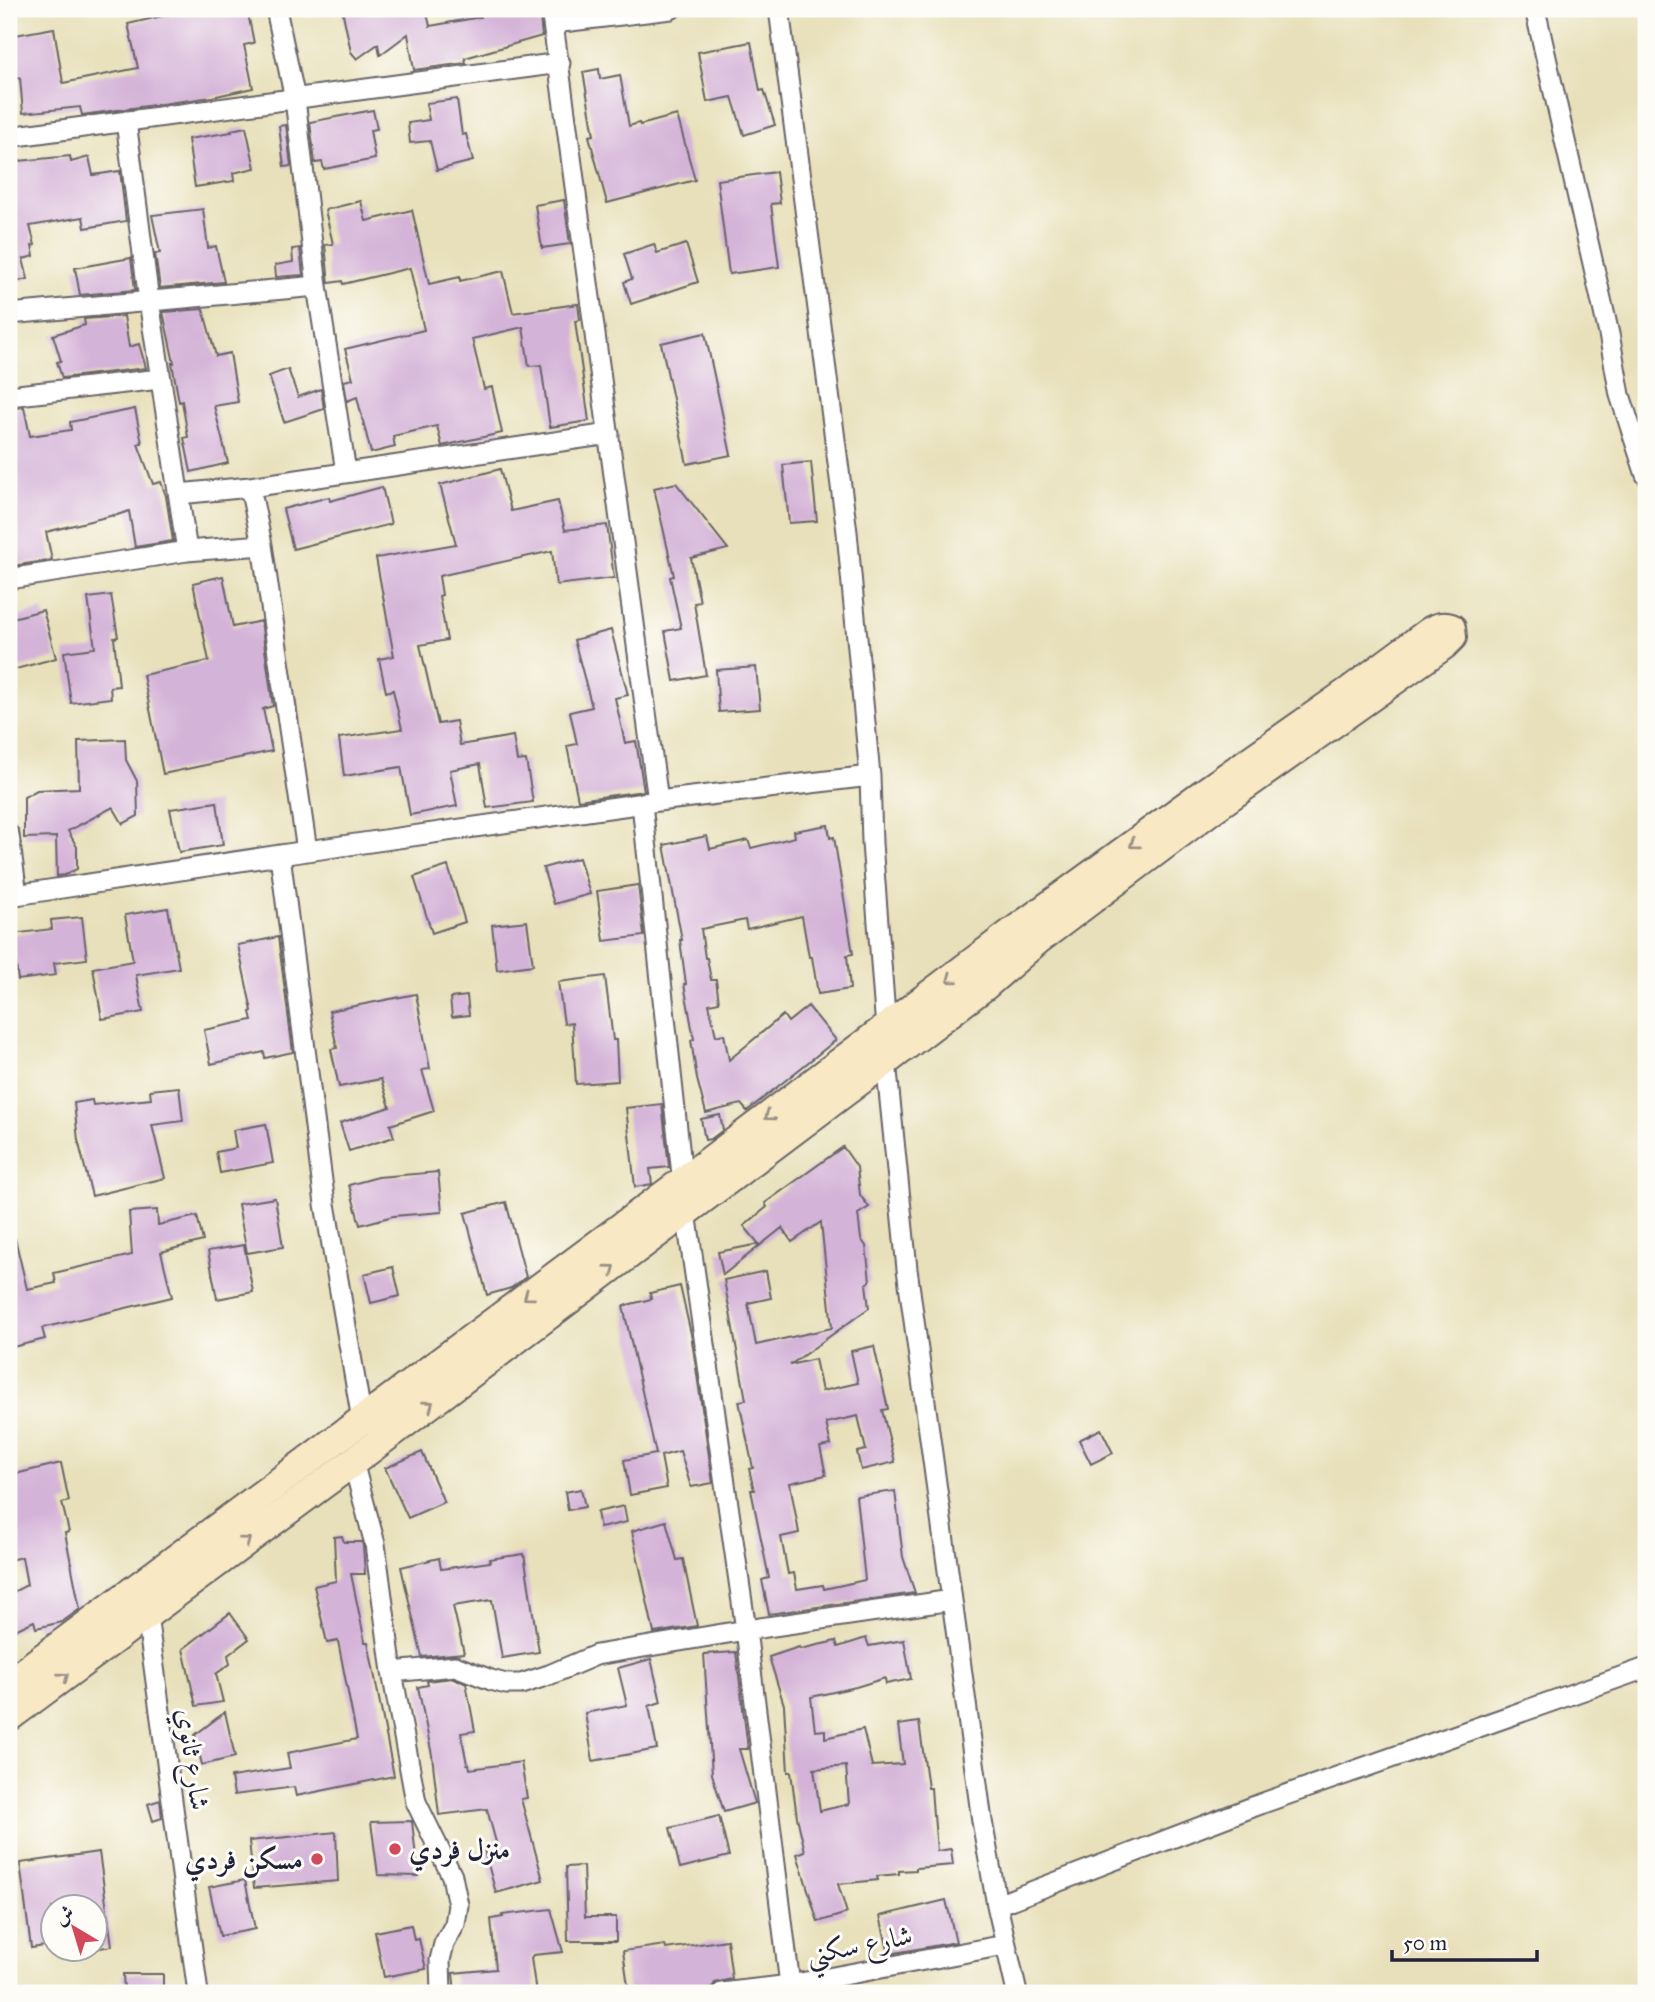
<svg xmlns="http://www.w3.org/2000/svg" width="1655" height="2002" viewBox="0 0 1655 2002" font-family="'IM FELL Great Primer',Amiri,serif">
<rect width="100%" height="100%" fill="#fdfcf7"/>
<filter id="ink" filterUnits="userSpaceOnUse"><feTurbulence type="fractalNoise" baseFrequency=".0143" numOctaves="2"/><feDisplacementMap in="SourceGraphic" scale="14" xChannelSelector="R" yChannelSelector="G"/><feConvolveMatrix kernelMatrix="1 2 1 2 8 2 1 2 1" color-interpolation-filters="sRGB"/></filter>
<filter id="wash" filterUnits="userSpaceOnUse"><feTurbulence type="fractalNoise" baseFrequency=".00686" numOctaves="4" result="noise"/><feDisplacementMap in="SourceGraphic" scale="28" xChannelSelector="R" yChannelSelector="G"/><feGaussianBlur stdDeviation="1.57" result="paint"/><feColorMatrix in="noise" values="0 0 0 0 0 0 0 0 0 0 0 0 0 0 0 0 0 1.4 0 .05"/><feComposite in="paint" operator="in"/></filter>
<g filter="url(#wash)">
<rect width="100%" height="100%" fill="#e8e0ba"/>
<g id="blocks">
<!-- building -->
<path fill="#d4b3d8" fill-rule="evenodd" d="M203 9H247L254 43 244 45 253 88 212 97 82 115 80 107 23 113 20 78 9 79V38H15V35L54 28 63 83 138 68 128 24 180 12V14Z
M342 9H426L430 26 481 17 479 9H539L542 36 465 58 466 63 414 70 408 34 380 55 378 44 357 59 351 52Z
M751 42 760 91 764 90 775 125 744 135 732 97 707 102 698 52Z
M599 69 600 79 620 75 629 126 639 123 640 125 677 115 695 180 607 203 589 136 594 135 583 72Z
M457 99 462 135 466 134 473 161 437 170 430 141 410 143 408 123 429 120 426 103Z
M373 110 377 129 370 130 375 159 324 169 322 162 315 163 310 122Z
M286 125 291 166 284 167 279 126Z
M246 127 255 168 233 173 234 181 195 187 188 139 232 132 231 130Z
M70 156 71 162 89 157 93 175 120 171 126 221 85 228 83 217 30 226 35 245 32 246 34 256 23 259 28 279 9 283V162Z
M776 172 780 203 771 204 779 267 729 274 717 180Z
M564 200 570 244 542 248 535 205Z
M361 201 366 221 412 210 429 284 460 277V281L503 271 513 313 578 304 580 320 575 321 589 421 550 427 541 365 529 366 523 327 472 339 484 389 492 387 502 433 442 446 437 426 393 436 395 447 371 453 357 397 347 401 344 381 353 379 345 349 424 330 410 268 343 284 342 281 329 283 325 245 333 244 325 210Z
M203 209 208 248 216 246 224 282 160 288 155 254 160 253 152 215Z
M654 244 657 253 686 244 698 282 631 304 624 282 632 279 624 254Z
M300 248 303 275 276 277 275 265 293 262 292 249Z
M131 258 135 290 80 295 75 268Z
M203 309 216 356 230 353 238 402 214 406 228 463 191 472 184 438 188 437 182 401 179 402 172 363H174L163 312Z
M124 316 129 347 139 344 146 368 62 378 57 362 61 361 53 335 85 325 84 319Z
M705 333 731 455 687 464 661 343Z
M288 369 298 397 321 389 324 409 284 422 269 376Z
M24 407 30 436 71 430 70 422 135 409 142 443 138 444 153 484 161 482 166 496 173 541 135 547 129 511 114 516V515L46 532 52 560 12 566 11 561H9V409Z
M811 462 817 521 789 523 783 465Z
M500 469 511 511 558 501 565 530 607 525 614 578 556 585 552 551 439 576 442 595 439 596 447 640 420 645 438 724 456 721 460 745 513 736 517 761 526 760 533 802 487 808 480 764 450 770 457 806 410 815 401 767 344 776 339 738 402 729 393 690 386 692 379 659 394 656 376 558 456 544 440 485Z
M676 483 728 549 691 558 700 602 694 603 706 675 674 681 665 631 681 628 670 577 674 576 654 488Z
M382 487 391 524 293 549 283 509 329 497 330 501Z
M223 576 233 627 261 621 273 706 263 709 272 751 163 774 143 675 209 661 193 583Z
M111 595 118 637 114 638 119 686 110 687 111 698 71 703 64 652 95 648 88 598Z
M43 610 56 658 9 671V619Z
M611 630 628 695 615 698 625 743 636 741 644 791 578 800 567 746 577 744 570 712 592 707 574 640Z
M756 667 760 709 719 712 716 670Z
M125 739 126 760 137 781 138 816 123 824 113 807 68 831 77 847V869L65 875 57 876 56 837 24 838V797L37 790 79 788 78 741Z
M217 802 223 845 179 852 170 809Z
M828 825 830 838 834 837 853 954 847 955 850 989 818 994 812 957H809L802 916 747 929 745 920 701 929 705 958H707L711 980H716L719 1002 709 1004 716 1036 724 1034 729 1060 783 1015 788 1022 808 1006 836 1040 747 1111 741 1104 706 1113 697 1079 691 1040 694 1039 684 984H686L680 940H682L664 845 707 836 710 849 748 840 751 848 795 837 794 831Z
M579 858 590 894 554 904 543 868Z
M448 866 465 922 432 933 414 877Z
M638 885 644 936 604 941 597 891Z
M168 908 179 968 136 975 143 1012 102 1019 93 968 133 961 125 915Z
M82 917 87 959 54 963 56 975 18 980 12 934 52 929 51 920Z
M527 921 533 965 497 970 492 925Z
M278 937 293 1052 265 1058 264 1052 211 1064 204 1030 252 1020 250 1012 252 1011 238 945Z
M605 976 613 1040H616L618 1081 576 1084 572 1023 564 1024 558 982Z
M416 994 430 1069 422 1070 434 1111 390 1125 394 1137 349 1151 340 1123 390 1107 381 1079 339 1087 331 1049 337 1048 329 1011Z
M467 996 469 1015 452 1017 450 998Z
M179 1087 183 1121 152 1125 165 1178 92 1196 78 1140 74 1103 92 1100 93 1105 151 1099 150 1090Z
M662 1104 669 1167 650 1169 652 1184 635 1187 626 1108Z
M720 1115 723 1130 711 1139 705 1140 701 1119Z
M266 1124 273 1163 220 1173 216 1152 236 1148 233 1130Z
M843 1147 857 1167 860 1195 869 1207 858 1214 861 1239 866 1246 870 1281 866 1284 869 1308 790 1365 815 1359 822 1391 858 1383 851 1351 874 1346 888 1409 882 1410 895 1462 861 1470 857 1452 866 1450 858 1416 826 1423 831 1445 820 1447 826 1475 790 1483 799 1533 781 1537 788 1574 794 1573 797 1589 823 1585 824 1589 865 1580 856 1496 895 1491 903 1557 915 1593 769 1614 762 1580 769 1578 751 1490H754L749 1469 753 1468 739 1401 746 1400 724 1280 766 1271 771 1298 748 1303 756 1345 832 1328 821 1222 792 1242 782 1228 723 1275 718 1252 759 1244 744 1226 767 1207 765 1203Z
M438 1172 442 1212 393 1216 360 1225 349 1185 378 1177Z
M275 1198 283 1247 247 1253 238 1204Z
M506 1202 526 1277 511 1288 487 1295 465 1213Z
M157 1210 158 1225 197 1216 203 1241 161 1252 172 1297 42 1328 45 1339 9 1348V1238H15L27 1289 56 1283 54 1273 132 1255 129 1212Z
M244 1245 253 1292 217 1299 208 1251Z
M393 1267 400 1296 371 1303 364 1274Z
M680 1286 691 1334 713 1483 691 1487 680 1451 661 1456 667 1488 630 1495 624 1460 656 1454 623 1306 651 1299 650 1293Z
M1101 1429 1113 1453 1091 1464 1079 1440Z
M422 1452 444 1502 408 1518 385 1468Z
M61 1463 69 1501 62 1503 69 1532 65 1533 80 1609 62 1622 36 1628 34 1621 9 1633V1594L27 1585 22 1557 9 1560V1480L16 1478 15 1474Z
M581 1489 585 1507 568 1510 565 1492Z
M624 1506 627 1522 600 1528 597 1512Z
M666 1521 677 1560 683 1559 697 1626 654 1633 632 1531Z
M342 1536 344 1542H362L363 1546 365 1574H351L365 1642H368L394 1776 296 1796 294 1787 234 1795 231 1777 290 1768 287 1753 357 1739 338 1641 327 1643 314 1586 336 1581 334 1537Z
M524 1554 539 1652 502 1658 492 1600 453 1606 464 1653 422 1657 401 1567 439 1558 441 1569 490 1562 489 1559Z
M230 1613 249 1639 228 1655 230 1664 216 1674 223 1702 196 1706 183 1649Z
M866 1638 869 1646 904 1640 911 1679 886 1684 885 1678 856 1687 811 1697 815 1731 825 1730V1738L863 1729 872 1766 903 1764 898 1725 919 1722 928 1788H931L933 1815H934L937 1851 951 1849 953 1865 916 1868V1870L899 1871V1874L877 1876 878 1880 838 1884 847 1913 818 1922 797 1854 805 1851 797 1817 791 1772H788L784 1705 769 1657 799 1647 800 1649 836 1641 838 1647ZM846 1766 849 1804 820 1811 814 1769Z
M736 1652 748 1749H739L755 1803 724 1812 712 1774 704 1654Z
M651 1659 661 1702 649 1706 657 1749 593 1761 585 1713 627 1705 618 1668Z
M453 1678 466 1683 475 1731 461 1733 467 1764H469L470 1769 521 1762 527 1798 521 1799 543 1880 496 1893 484 1850 497 1846 487 1809 439 1815 432 1755 418 1687 428 1685 427 1681Z
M225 1712 235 1757 202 1765 195 1735Z
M160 1800 162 1818 153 1821 148 1804Z
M719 1816 729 1856 680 1868 670 1828Z
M412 1821 418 1876 378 1875 371 1822Z
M336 1832 338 1881 254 1888 249 1841Z
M99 1852 112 1946 94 1949V1908H52V1945L31 1948 20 1863Z
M583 1866 585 1917H616V1941H568L566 1867Z
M245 1880 255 1929 220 1936 209 1887Z
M946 1900 956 1942 889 1954 880 1916Z
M551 1909 563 1952 533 1955 531 1958 536 1993H455L453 1973 496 1969 491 1919 503 1917 502 1915Z
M411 1925 414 1940 419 1939 426 1969 384 1977 375 1932Z
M727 1940 732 1979 715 1983 711 1989 695 1991V1989L666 1993H629L623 1951 665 1945 666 1949Z
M123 1974H163V1993H124Z"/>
</g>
</g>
<g filter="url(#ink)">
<use href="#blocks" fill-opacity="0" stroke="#676467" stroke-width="2"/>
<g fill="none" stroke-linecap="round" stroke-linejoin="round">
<defs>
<path id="street" d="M276 9 295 99 317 286 346 472
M551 9 658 801
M779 9 847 532 870 776 872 843 886 1029V1061L907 1269 982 1821 997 1905 1017 1993
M1535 9 1609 334 1620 395 1646 475
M554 23 671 9
M9 137 560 63
M9 314 317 286
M9 396 160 379
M250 487 262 545 307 851
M179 494 250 487 609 434
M187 551 262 545
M9 579 187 551 149 301 126 121
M642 804 686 1212 746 1630 791 1993
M9 835 17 895
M280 855 325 1204 362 1420
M9 896 307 851 658 801 870 776
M353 1462 375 1544 392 1672 416 1802 452 1876 458 1905 455 1924 444 1944 440 1960 441 1993
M147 1615 198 1993
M392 1672 455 1666 491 1680 506 1684H521L549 1675 596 1655 746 1630 952 1600
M997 1905 1263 1803 1646 1668
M722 1993 790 1985 1005 1945"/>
<path id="secondary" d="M9 1683 683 1181 1010 934 1201 795 1348 692 1429 632C1436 628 1442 625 1451 628L1452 637 1444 645 1211 810 1039 939 986 985 886 1061 353 1462 9 1717"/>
</defs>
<!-- street casing -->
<use href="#street" stroke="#676467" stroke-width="23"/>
<!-- secondary casing -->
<use href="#secondary" stroke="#676467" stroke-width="32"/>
<!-- street -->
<use href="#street" stroke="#fff" stroke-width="19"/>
<!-- secondary -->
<use href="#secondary" stroke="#f8e8c3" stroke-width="28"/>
</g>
<!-- one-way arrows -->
<defs><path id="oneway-chevron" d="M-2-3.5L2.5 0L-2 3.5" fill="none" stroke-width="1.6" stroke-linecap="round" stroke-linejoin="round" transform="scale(1.75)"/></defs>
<g stroke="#988f86">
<use href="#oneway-chevron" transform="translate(1134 844) rotate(144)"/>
<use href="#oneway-chevron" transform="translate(951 979) rotate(143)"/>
<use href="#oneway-chevron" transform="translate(769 1116) rotate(143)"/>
<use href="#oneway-chevron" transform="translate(611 1269) rotate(-37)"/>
<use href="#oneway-chevron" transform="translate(528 1296) rotate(143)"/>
<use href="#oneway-chevron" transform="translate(429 1405) rotate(-37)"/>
<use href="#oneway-chevron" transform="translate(246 1541) rotate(-37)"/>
<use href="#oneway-chevron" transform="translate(64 1677) rotate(-37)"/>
</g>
</g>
<!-- markers -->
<g fill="#d1495b" stroke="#fdfcf7" stroke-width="2.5">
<circle cx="395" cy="1849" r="7"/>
<circle cx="317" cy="1859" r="7"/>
</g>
<g text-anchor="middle" stroke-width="6" stroke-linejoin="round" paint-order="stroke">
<!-- street labels -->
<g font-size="28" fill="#22223b" stroke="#fdfcf7">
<text transform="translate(194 1759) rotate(82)" y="10">شارع ثانوي</text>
<text transform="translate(859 1944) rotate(-11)" y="10">شارع سكني</text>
</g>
<!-- poi labels -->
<g font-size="28" font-weight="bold" fill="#22223b" stroke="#fdfcf7" text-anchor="start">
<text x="409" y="1859">منزل فردي</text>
<text x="303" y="1869" text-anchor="end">مسكن فردي</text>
</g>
</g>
<!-- margin -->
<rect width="1655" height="2002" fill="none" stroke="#fdfcf7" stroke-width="35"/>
<!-- north arrow -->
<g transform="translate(74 1928) rotate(322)"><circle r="33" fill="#fdfcf7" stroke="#a5a5ac" stroke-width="2"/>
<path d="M0-5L12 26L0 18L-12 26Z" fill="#d1495b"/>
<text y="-10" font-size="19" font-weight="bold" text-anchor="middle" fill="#22223b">ش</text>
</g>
<!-- scale -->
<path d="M1392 1950v10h145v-10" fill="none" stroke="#22223b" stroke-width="3.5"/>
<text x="1403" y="1950" font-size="21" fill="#22223b" stroke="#fdfcf7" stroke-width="5" paint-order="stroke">50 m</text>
</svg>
